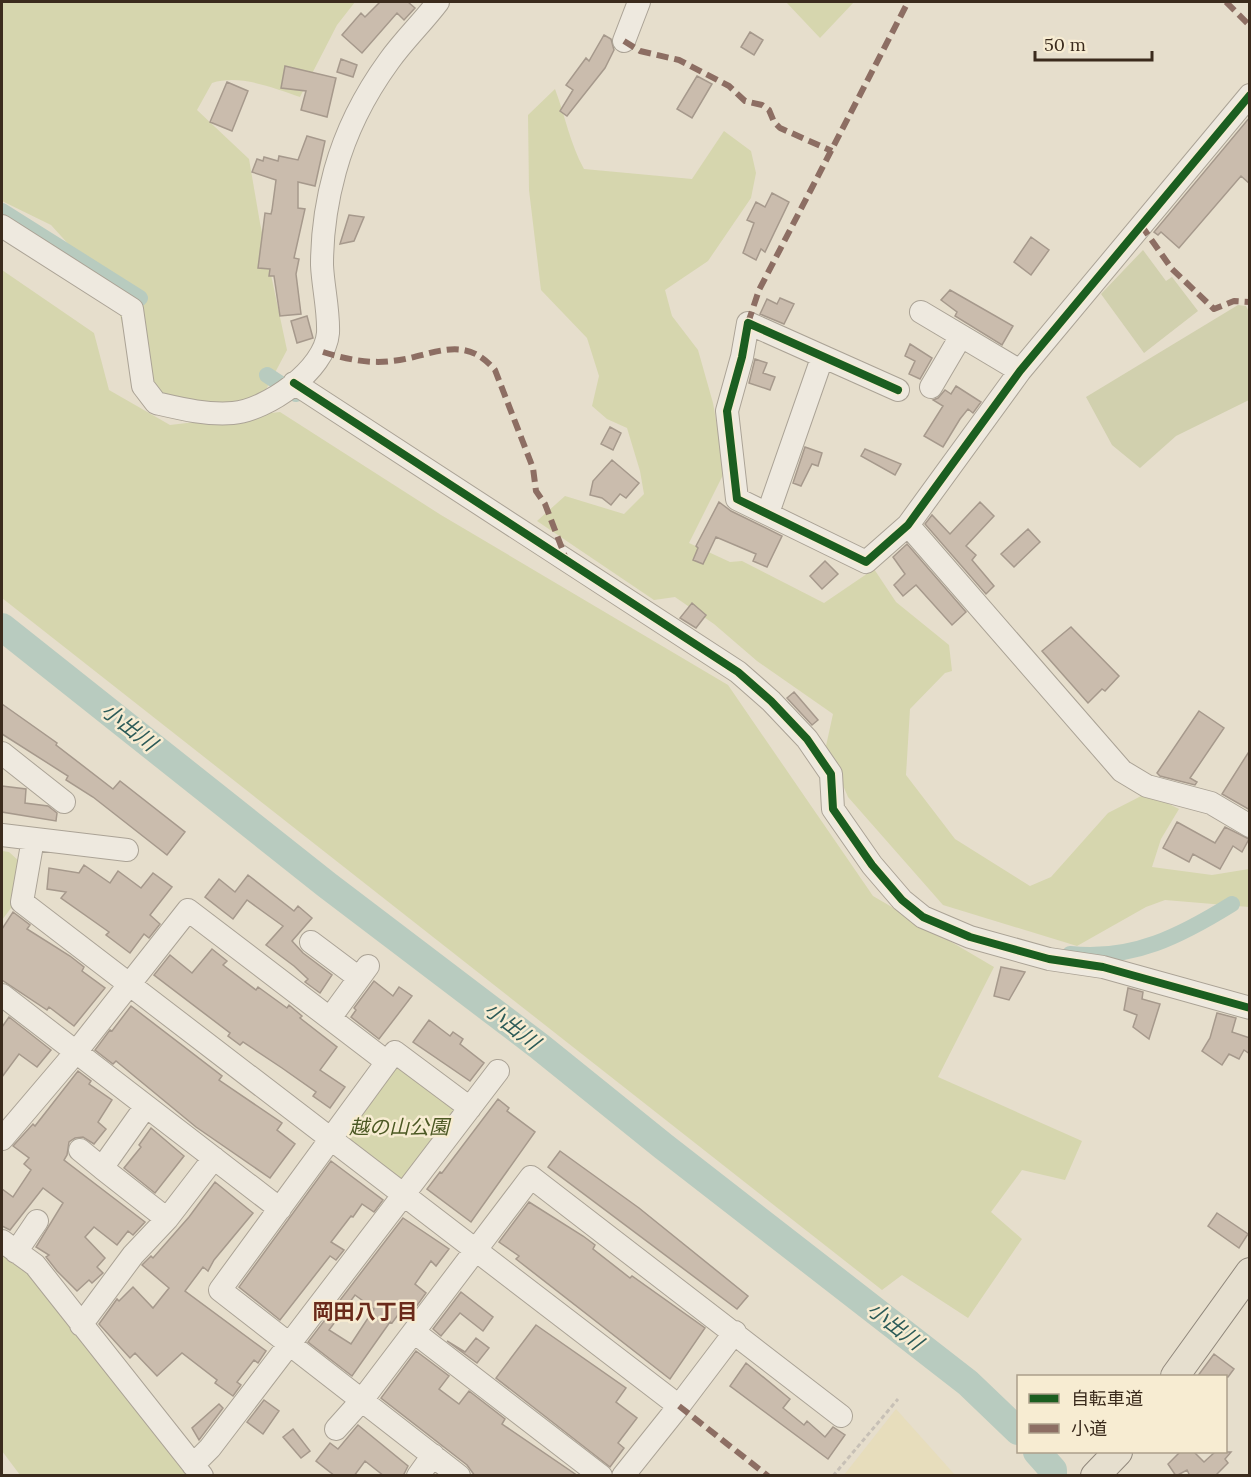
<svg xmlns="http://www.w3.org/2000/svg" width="1251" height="1477" viewBox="0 0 1251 1477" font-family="Lora,'Noto Sans JP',serif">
<rect width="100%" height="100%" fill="#e6decc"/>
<!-- farmland -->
<path fill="#e7ddbc" d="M896 1409 955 1475H844Z"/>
<!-- green -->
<path fill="#d6d6ae" d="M2 2H355L337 25 300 97C274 88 240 74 212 83L197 110 249 159 260 223 287 350 261 399 218 406 165 399 135 383 120 315 81 266 71 247 51 225 2 201Z
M786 2H854L820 38Z
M555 89C565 115 570 144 584 169L692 179 724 131 751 151 756 173 751 198 708 261 665 290 672 316 698 350 713 403 725 471 689 543 730 562 742 561 824 603 874 569 896 602 949 645 952 671 945 673 910 709 906 775 955 839 1030 886 1051 877 1108 813 1147 793 1179 809 1161 839 1152 867 1212 875 1249 869V907L1165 900 1146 907 1077 946 943 905 848 797 826 746 833 714 757 661 714 624 675 597 654 600 537 521 565 496 624 514 644 494 640 471 627 428 607 419 592 406 599 376 587 338 541 290 529 190 528 115Z
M2 270 94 333 109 390 170 425 280 412 441 515 728 685 873 896 994 967 938 1077 1082 1141 1065 1180 1022 1170 991 1212 1022 1239 968 1318 902 1275 882 1290 2 598Z
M2 851 9 852 20 862 14 904 2 920Z
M398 1063 459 1108 403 1184 346 1138Z
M2 1250 31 1271 194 1475H20L2 1451Z"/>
<!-- cemetery -->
<path fill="#d1d0ae" d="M1143 250 1166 281 1172 277 1198 311 1144 353 1101 294Z
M1238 305 1246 306 1249 312V400L1176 436 1140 468 1112 445 1086 397Z"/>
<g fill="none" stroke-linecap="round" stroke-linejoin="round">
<!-- canal -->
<path stroke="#b8cbbf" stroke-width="16" d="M2 211 140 298
M267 375 296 394
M1070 954C1133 961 1182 935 1232 904"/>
<!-- river -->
<path stroke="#b8cbbf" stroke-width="28" d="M2 627 327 885 539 1046 663 1146 968 1383 1018 1431
M1037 1452 1053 1470V1476"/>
</g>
<!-- building -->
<path fill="#cabcad" stroke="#a6998c" stroke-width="1.5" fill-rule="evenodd" d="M380 2H408L415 8 404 20 397 13 362 53 342 35 361 13 365 17Z
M750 32 763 40 754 55 741 47Z
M604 35 611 39 614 50 605 68 567 116 560 111 573 90 566 85 586 58 589 61Z
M341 59 357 65 353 77 337 72Z
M285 66 336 78 327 117 301 110 306 91 281 88Z
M697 76 712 84 692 118 677 109Z
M227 82 248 91 232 131 210 122Z
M1250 117V184L1241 176 1179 248 1161 232 1158 235 1154 232Z
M307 136 325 141 315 186 298 182V208L305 209 294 258 299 259 296 274 301 314 280 316 274 276H269L270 269 258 268 265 213 271 214 272 210 276 180 252 172 257 159 263 161 264 157 278 161 279 156 298 160Z
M772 193 789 202 765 252 761 249 756 260 743 253 754 223 747 220 756 202 765 207Z
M349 215 364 217 354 241 340 244Z
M1031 237 1049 250 1031 275 1014 262Z
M950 290 1013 326 1002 345 955 316 957 312 941 300Z
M780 298 794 304 784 324 760 314 767 299 777 304Z
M307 316 313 338 297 343 291 321Z
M910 344 932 358 920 379 909 374 915 361 905 356Z
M755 359 767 363 763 373 775 377 770 390 749 383Z
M956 386 981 402 973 413 968 409 960 419 943 447 924 436 943 406 933 400 938 398 945 390 951 394Z
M610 427 621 433 613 450 601 444Z
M805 447 822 453 818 466 812 464 801 486 793 483Z
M865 449 901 464 895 475 861 456Z
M612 460 639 483 626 498 620 494 611 505 602 498 590 495 593 481Z
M719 502 731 511 782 536 767 567 753 561 756 554 716 537 703 564 693 560 698 548 696 546Z
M980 502 994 516 966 546 976 555 972 560 994 586 986 594 925 524 932 515 950 534Z
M1028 529 1040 542 1014 567 1001 554Z
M907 544 966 612 952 625 916 585 903 596 894 585 905 574 893 557Z
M825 561 838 574 822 589 810 576Z
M692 603 706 615 696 628 680 618Z
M1071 627 1119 676 1105 691 1102 689 1088 703 1042 651Z
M794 692 818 720 812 725 787 698Z
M2 704 57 743 56 745 113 789 120 781 185 832 167 855 93 797 66 780 68 776 2 734Z
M1199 711 1224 728 1190 778 1197 782 1195 785 1160 776 1157 773Z
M1250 750V810L1222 794Z
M2 786 26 789 25 803 48 806 57 813 56 821 2 812Z
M1177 822 1215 843 1225 827 1249 839 1242 852 1233 846 1220 869 1193 854 1189 862 1163 848Z
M84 865 110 883 118 871 141 888 153 873 172 887 150 915 160 924 149 938 144 934 130 953 106 935 109 932 61 898 66 892 47 889 49 868 79 873Z
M248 875 294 911 298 906 312 918 292 941 303 953 332 975 320 993 305 982 308 979 294 966 266 945 283 926 247 900 233 919 205 897 219 879 235 892Z
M13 912 30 925 27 929 70 956 84 967 82 971 105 988 74 1026 49 1007 47 1010 2 980V929Z
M212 949 227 961 223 965 256 990 258 987 287 1008 289 1005 302 1016 300 1018 337 1047 320 1070 345 1087 330 1108 313 1096 316 1092 282 1068 243 1042 240 1045 228 1036 230 1033 154 975 170 955 192 973Z
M1001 967 1025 972 1009 1000 994 996Z
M374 981 393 996 399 987 412 996 379 1039 351 1017 356 1010 354 1008Z
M1128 988 1143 992 1142 999 1160 1004 1149 1039 1133 1027 1137 1015 1124 1010Z
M131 1006 222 1076 219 1080 282 1123 277 1130 295 1144 270 1178 196 1127 116 1061 113 1064 95 1050 110 1030 112 1031Z
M1217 1013 1236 1018 1232 1032 1250 1038V1054L1244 1050 1239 1059 1229 1054 1222 1065 1202 1051 1210 1038Z
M9 1017 51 1050 37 1067 19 1054 2 1077V1027Z
M429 1020 450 1036 453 1032 463 1039 460 1044 484 1063 470 1081 413 1042Z
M78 1071 91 1081 89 1084 112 1100 98 1122 106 1129 94 1144 83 1137 75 1138 69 1142 67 1155 64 1160 145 1222 133 1235 128 1231 117 1245 94 1227 85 1237 105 1258 97 1267 103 1273 92 1283 89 1280 77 1291 57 1271 46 1257 49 1255 36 1247 63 1203 43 1188 10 1230 2 1226V1189L13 1197 31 1170 24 1164 29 1158 13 1146 33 1124 35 1126Z
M498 1099 509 1108 507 1111 535 1132 471 1222 427 1189 440 1172 442 1173Z
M151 1128 184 1156 155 1193 124 1168 141 1147 139 1145Z
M560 1151 639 1208 748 1296 737 1309 548 1167Z
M331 1161 383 1200 374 1212 362 1204 353 1217 351 1216 331 1242 344 1250 336 1260 330 1256 280 1320 239 1287Z
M215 1182 253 1213 214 1260 208 1271 203 1267 185 1291 266 1351 258 1363 254 1360 237 1382 241 1385 233 1396 215 1383 217 1380 182 1353 157 1376 135 1353 130 1358 99 1324 117 1299 119 1301 133 1287 153 1308 169 1288 142 1265 151 1256 153 1258 189 1217Z
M529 1202 583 1236 595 1245 593 1249 630 1278 632 1276 705 1328 670 1379 516 1259 519 1256 499 1242Z
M1217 1213 1248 1234 1239 1248 1208 1226Z
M403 1218 449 1249 436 1266 431 1261 415 1284 426 1293 411 1314 403 1308 392 1323 390 1322 352 1376 308 1342ZM355 1295 374 1309 351 1344 329 1330Z
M461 1292 493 1317 483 1331 460 1313 441 1336 433 1329Z
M536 1325 626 1388 616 1402 637 1418 618 1443 624 1448 610 1467 496 1378Z
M476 1338 489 1348 477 1363 447 1341 465 1352Z
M416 1351 449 1376 439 1389 459 1404 469 1391 505 1419 502 1424 578 1476H475L467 1465 381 1398Z
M1214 1354 1234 1369 1228 1377H1197Z
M746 1363 790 1399 783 1408 804 1425 807 1421 825 1437 833 1427 845 1435 828 1459 730 1386Z
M264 1400 279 1411 263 1434 247 1422Z
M219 1404 223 1408 199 1440 192 1428Z
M358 1425 408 1466 403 1476H384L365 1461 354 1476H335L316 1461 330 1443 338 1449Z
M293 1429 310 1451 301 1458 283 1437Z
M1180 1452H1194L1204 1462 1215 1452H1231L1225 1459 1228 1463 1217 1474 1219 1476H1190L1187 1470 1176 1476 1168 1464Z"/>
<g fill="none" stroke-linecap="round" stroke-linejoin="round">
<defs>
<path id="minor" d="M624 41 639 2
M2 226 132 309 143 386 156 403C182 409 206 415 233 413 267 410 325 370 328 333 329 311 323 287 322 265 322 234 327 200 335 171 346 131 365 94 389 61 404 40 423 22 438 2
M921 312 1020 371
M294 383 738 672 771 701 807 739 831 774 833 809 872 865 902 900 923 917 970 937 1049 959 1103 967 1250 1008
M931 387 961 336
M898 390 748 323 742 357 727 411 737 499 866 562 908 525 1020 371 1250 95
M768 513 822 358
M908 525 1122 771 1147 786 1211 803 1250 826
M2 753 64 802
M2 835 127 850
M33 839 22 902 679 1406 623 1476
M311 942 359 978
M2 995 280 1209
M330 1018 368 966
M387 1062 220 1290 459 1476
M146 1106 102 1168 167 1219
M2 1139 76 1052 188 910 387 1062 395 1052 470 1108
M80 1150 102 1168
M2 1241 35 1265 202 1476
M16 1252 37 1221
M81 1325 133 1255 167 1219 214 1158
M414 1332 601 1476
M679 1406 735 1332
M336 1429 362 1400 531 1177 841 1416
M193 1465 210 1448 498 1071
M418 1476 433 1455"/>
<path id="major" d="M1175 1376 1250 1272
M1095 1476 1118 1452"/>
</defs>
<!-- minor casing -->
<use href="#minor" stroke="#aba396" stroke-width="24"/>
<!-- major casing -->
<use href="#major" stroke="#91887c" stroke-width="30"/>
<!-- path -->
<path stroke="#c7c0b6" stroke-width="3" stroke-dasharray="4.5 3" stroke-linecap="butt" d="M833 1476 898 1399"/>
<!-- minor -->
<use href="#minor" stroke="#eee9df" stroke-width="22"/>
<!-- major -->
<use href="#major" stroke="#e6dfcf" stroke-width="28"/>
<!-- quiet -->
<path stroke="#8d6e63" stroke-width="6" stroke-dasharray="12 6" stroke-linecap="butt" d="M1226 2 1250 26
M624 41 640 51 679 60 729 86 745 101 762 105 769 110 774 122 780 128 832 151
M1141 225 1172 269 1214 309 1234 301 1250 302
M748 323 759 290 908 2
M323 352C345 359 369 364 392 361 432 357 463 332 495 370L533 468 536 491 545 504 566 559
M679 1406 768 1476"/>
<defs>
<path id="cycleway" d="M294 383 738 672 771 701 807 739 831 774 833 809 872 865 902 900 923 917 970 937 1049 959 1103 967 1250 1008
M898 390 748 323 742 357 727 411 737 499 866 562 908 525 1020 371 1250 95"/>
</defs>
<!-- cycleway casing -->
<use href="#cycleway" stroke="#f7ecd2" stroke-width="11"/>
<!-- cycleway -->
<use href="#cycleway" stroke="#1b5e20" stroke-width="8"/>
</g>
<g text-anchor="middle" stroke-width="5" stroke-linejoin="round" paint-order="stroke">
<!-- park labels -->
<g font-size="20" font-style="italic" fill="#4b5823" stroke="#f7ecd2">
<text x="399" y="1134">越の山公園</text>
</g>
<!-- water labels -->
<g font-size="21" font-style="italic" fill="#2c5b58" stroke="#f7ecd2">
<text transform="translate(129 727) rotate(38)" y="7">小出川</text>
<text transform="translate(512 1026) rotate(38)" y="7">小出川</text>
<text transform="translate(895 1326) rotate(38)" y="7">小出川</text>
</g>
<!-- neighbourhood labels -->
<g font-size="21" font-weight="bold" fill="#6a2a1a" stroke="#f7ecd2">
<text x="365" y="1319">岡田八丁目</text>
</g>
</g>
<!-- border -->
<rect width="1251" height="1477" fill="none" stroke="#3b2b1d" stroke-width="6"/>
<!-- legend -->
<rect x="1017" y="1375" width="210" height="78" fill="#f7ecd2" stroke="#ac9f8a" stroke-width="1.5"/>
<rect x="1029" y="1394" width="30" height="9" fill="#1b5e20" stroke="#ac9f8a" stroke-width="1.5"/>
<text x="1071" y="1405" font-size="18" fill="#3b2b1d">自転車道</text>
<rect x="1029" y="1424" width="30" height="9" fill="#8d6e63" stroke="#ac9f8a" stroke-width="1.5"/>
<text x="1071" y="1435" font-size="18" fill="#3b2b1d">小道</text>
<!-- scale -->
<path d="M1035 51v9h117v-9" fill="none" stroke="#3b2b1d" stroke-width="3"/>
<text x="1044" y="51" font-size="18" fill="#3b2b1d" stroke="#f7ecd2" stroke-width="4.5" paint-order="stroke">50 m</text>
</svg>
